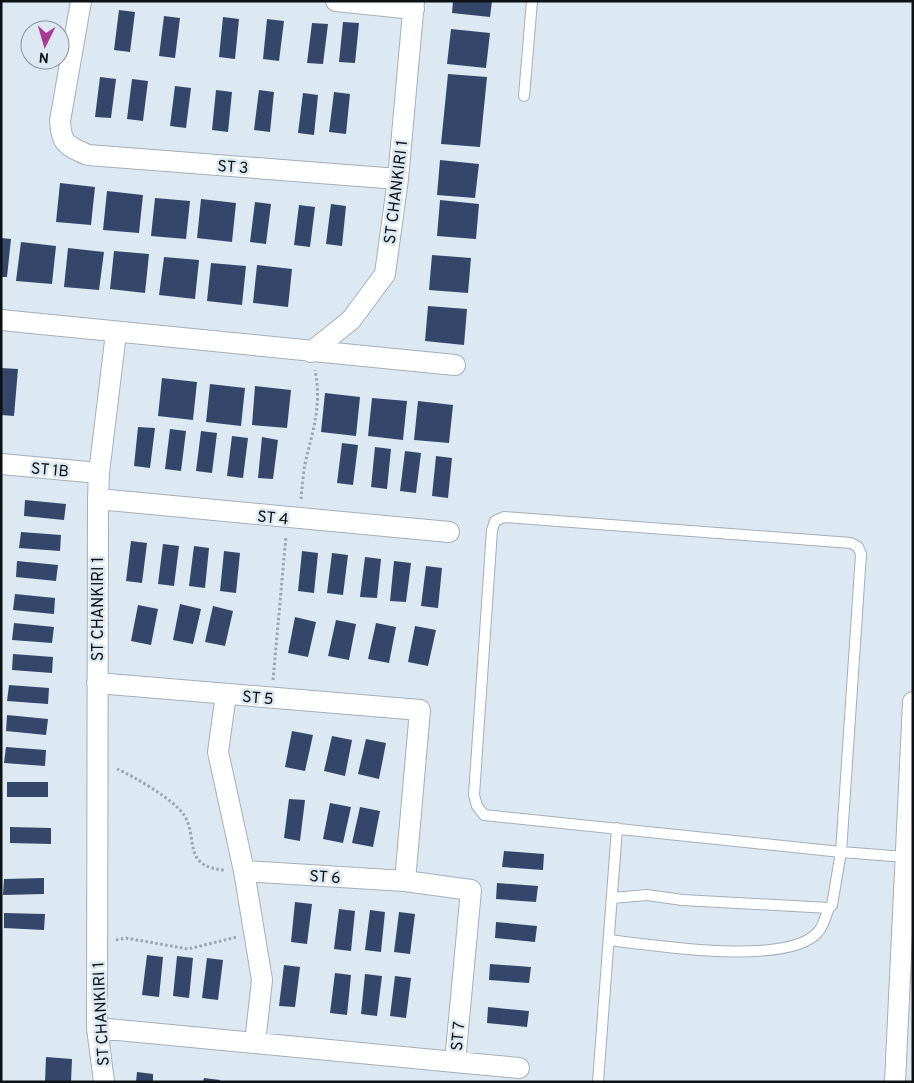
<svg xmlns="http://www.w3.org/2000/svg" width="914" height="1083" viewBox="0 0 914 1083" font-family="Overpass,sans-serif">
<rect width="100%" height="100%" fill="#dde9f2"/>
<!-- building -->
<path fill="#34476a" d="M453 1H492L490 17 452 13Z
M119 10 135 12 130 52 114 50Z
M164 16 180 18 175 58 159 56Z
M223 17 239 19 235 59 219 57Z
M267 19 284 21 279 61 263 59Z
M343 22 359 23 355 63 339 62Z
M312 23 328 24 323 64 307 63Z
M451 29 490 33 486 68 447 64Z
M448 74 487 77 480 147 441 144Z
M100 77 116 79 111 118 95 117Z
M132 79 148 81 143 121 127 119Z
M175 86 191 88 186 128 170 126Z
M216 90 232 92 228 132 212 130Z
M259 90 274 92 270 132 254 130Z
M334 92 350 94 346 134 329 132Z
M303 93 318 95 314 135 298 133Z
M440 160 479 164 475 198 437 195Z
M60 183 95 187 91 225 56 222Z
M107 191 143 195 139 233 103 230Z
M155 198 190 201 186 239 151 236Z
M201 199 236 203 232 242 197 238Z
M440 200 479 204 476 239 437 236Z
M255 202 271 204 266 244 250 242Z
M331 204 346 206 342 246 326 244Z
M299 205 315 207 310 247 294 245Z
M1 238 11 239 7 277H1Z
M21 242 56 246 52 284 16 281Z
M68 248 104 252 99 290 64 287Z
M114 251 149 254 145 293 110 289Z
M432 255 471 258 468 293 429 290Z
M164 257 199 260 195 299 159 295Z
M211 263 246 266 242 305 207 301Z
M257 265 292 269 288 307 253 303Z
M428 306 467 309 464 345 425 341Z
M1 368 18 369 14 416 1 415Z
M162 378 197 382 193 420 158 416Z
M210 384 245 388 241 426 206 422Z
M255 386 291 390 287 428 252 425Z
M325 393 360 397 356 436 321 432Z
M372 398 407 401 403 440 368 436Z
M418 401 453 405 449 443 414 440Z
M138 427 155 428 150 468 134 466Z
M170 429 186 431 181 471 165 469Z
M201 431 217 433 212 473 196 471Z
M232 436 248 438 243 478 227 476Z
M262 437 278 440 273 479 258 478Z
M342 443 358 445 353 485 337 483Z
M375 447 391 449 387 489 371 487Z
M405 451 421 453 416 493 400 491Z
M436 456 452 458 448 498 432 496Z
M25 500 66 504 64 520 24 516Z
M21 532 61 535 60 551 19 548Z
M131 541 147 543 142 583 126 581Z
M163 544 179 546 174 586 158 584Z
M194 546 209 548 205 588 189 586Z
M224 551 240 553 236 593 220 591Z
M302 551 318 553 314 593 298 591Z
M332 553 348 555 343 595 327 593Z
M365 557 381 559 377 598 360 597Z
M17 561 58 565 56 581 16 577Z
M394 561 411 563 406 602 390 601Z
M426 566 442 568 438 608 421 606Z
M15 594 55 598 54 614 13 610Z
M180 604 201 609 193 644 173 640Z
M138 605 158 609 151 645 131 641Z
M213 606 233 611 225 646 205 642Z
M295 617 316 622 308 657 288 653Z
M336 620 356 624 349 660 328 656Z
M14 623 54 627 52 643 12 640Z
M376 623 396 627 389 663 368 659Z
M415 626 436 630 428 666 408 662Z
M13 654 53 657 52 673 12 670Z
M9 685 49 688 48 704 7 701Z
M7 715 48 719 46 735 6 731Z
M292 731 313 735 305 771 285 767Z
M332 736 352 740 345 776 324 771Z
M366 739 386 743 379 779 358 774Z
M6 747 46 750 45 766 4 763Z
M7 782H48V797H7Z
M289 799 305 800 300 841 284 838Z
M330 803 351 807 343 843 323 839Z
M360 807 380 811 373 847 352 843Z
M10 827 51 828V844L10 843Z
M504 851 544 854 543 870 502 867Z
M44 878V894L3 895 4 879Z
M497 883 538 886 536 902 496 899Z
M295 902 312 904 307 944 291 942Z
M339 909 355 911 351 951 334 949Z
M370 910 385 912 381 952 365 950Z
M399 912 415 914 410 954 394 952Z
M4 913 45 914 44 930 4 928Z
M496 922 537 926 535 942 495 938Z
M147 955 163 957 159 997 142 995Z
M177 956 193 958 189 998 173 996Z
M207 958 223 960 218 1000 202 998Z
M490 964 531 967 529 983 489 980Z
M284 965 300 967 295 1007 279 1006Z
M335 973 351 975 347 1015 330 1013Z
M365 974 382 976 377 1016 361 1014Z
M395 976 411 978 406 1018 390 1016Z
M488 1007 529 1011 527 1027 487 1023Z
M46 1057 72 1059 71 1082H45Z
M137 1072 153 1074V1082H136Z
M204 1078 220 1080V1082H203Z"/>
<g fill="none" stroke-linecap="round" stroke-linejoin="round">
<defs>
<path id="service" d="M524 96 532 1
M504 517 851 543 858 547 861 554 841 852 484 815 477 806 474 795 492 530 495 521Z
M612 898 647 895 683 900 829 908 832 905 841 852 905 857
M609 940C653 945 788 967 818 932 823 927 826 915 829 908
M598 1082 617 828"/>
<path id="minor" d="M81 1 60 121C61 144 67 146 88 155L398 179
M336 1 414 9
M1 320 455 365
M311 352 351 320 385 274 398 179 414 1
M1 464 99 473
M98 499 449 532
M97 683 420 710 405 881 471 890 455 1062 97 1028
M226 694 218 752 244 871 262 980 255 1043
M244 871 405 881
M455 1062 519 1068
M104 1082 97 1028 98 499 99 473 116 333
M895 1082 913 702"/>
</defs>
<!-- service casing -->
<use href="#service" stroke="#a4afb8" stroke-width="12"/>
<!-- minor casing -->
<use href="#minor" stroke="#a4afb8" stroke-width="22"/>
<!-- path -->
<path stroke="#9ba5ac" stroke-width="3" stroke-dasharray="2.5 2.5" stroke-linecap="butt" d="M301 499C302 488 303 475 305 464 313 429 322 406 315 370
M273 680 286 536
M117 769C135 777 173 799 184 815 199 838 181 867 225 870
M116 940 126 938 188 949 237 937"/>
<!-- service -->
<use href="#service" stroke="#fff" stroke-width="10"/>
<!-- minor -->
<use href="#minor" stroke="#fff" stroke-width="20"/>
</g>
<g text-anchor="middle" stroke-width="5" stroke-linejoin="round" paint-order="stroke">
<!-- street labels -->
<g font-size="16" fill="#0d1114" stroke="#dde9f2">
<text transform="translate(233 166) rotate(4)" y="6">ST 3</text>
<text transform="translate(395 192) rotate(-83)" y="6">ST CHANKIRI 1</text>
<text transform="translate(50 469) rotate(5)" y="6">ST 1B</text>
<text transform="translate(273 517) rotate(6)" y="6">ST 4</text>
<text transform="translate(97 609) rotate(-90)" y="6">ST CHANKIRI 1</text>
<text transform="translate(258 697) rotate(5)" y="6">ST 5</text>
<text transform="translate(325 876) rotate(4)" y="6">ST 6</text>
<text transform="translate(100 1014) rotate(-93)" y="6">ST CHANKIRI 1</text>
<text transform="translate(457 1036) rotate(-85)" y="6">ST 7</text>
</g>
</g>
<!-- border -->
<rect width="914" height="1083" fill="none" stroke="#0d1114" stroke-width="5"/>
<!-- north arrow -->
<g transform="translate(45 45) rotate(185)"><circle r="24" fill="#dde9f2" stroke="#8a9399"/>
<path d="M0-4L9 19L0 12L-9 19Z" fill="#aa3994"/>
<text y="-8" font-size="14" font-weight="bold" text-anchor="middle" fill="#0d1114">N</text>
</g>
</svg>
